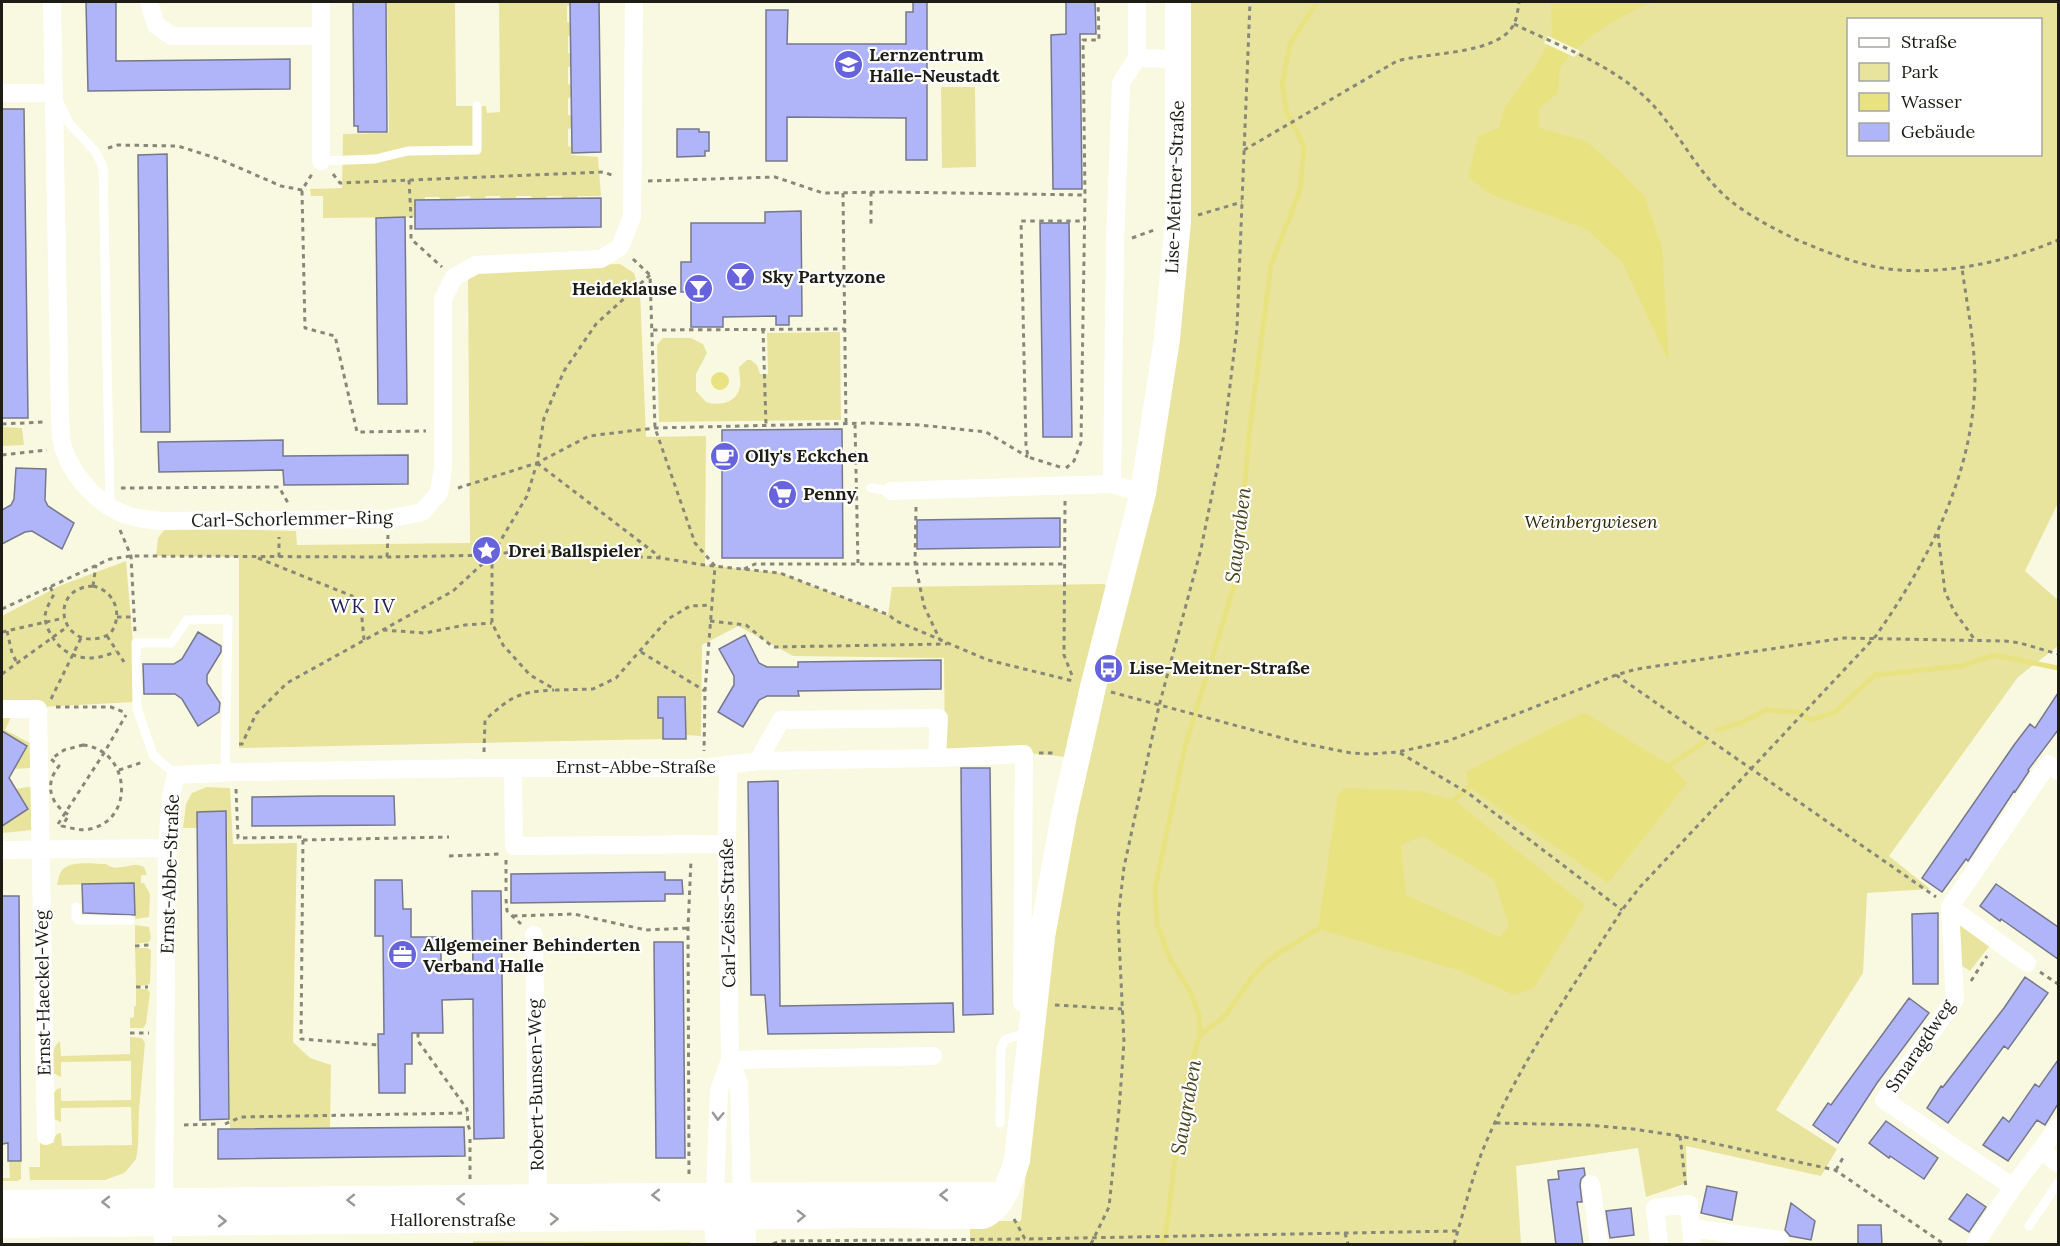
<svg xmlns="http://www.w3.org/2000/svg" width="2060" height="1246" viewBox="0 0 2060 1246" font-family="Lora,serif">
<rect width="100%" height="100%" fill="#f9f9e2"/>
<!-- green -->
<path fill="#e8e49e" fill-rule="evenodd" d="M387 2H455L456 106H486L487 113 500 112 499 2H571V5L567 6V22L571 23V36H568V53L571 54V66L568 67V84L571 85V97L568 98V115H571L572 128 568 129V146L571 147V155L598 157 601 196H577V198H562V196H547L546 198H532L531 196H516V198H501L500 196H486L485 198H470V196L456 197 455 199H440L439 197H425V200H415V217L323 218V196H311L310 189 342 188 343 134 389 133Z
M1184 2H2058V503L2025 571 2058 600V646L2018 677 1889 856 1930 889 1867 893 1863 973 1776 1110 1837 1149 1821 1176 1686 1146 1687 1183 1646 1197 1638 1148 1516 1166 1521 1244H970V1221H1021L1048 959 1065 848 1149 511ZM1848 20H2040V154H1848Z
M941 87H975L976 167 942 168Z
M620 264 634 273 640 291 646 437 706 436 705 565 780 573 888 615 892 587 1103 584 1116 589 1077 758 1027 753 945 754 944 658 793 656 738 626 702 645 701 736 686 735 685 697H658V718H663V739L239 748V557L156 556 158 538 166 528 296 531 297 545 470 543 468 276 486 268Z
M840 332 841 420 659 422 657 345 663 338H691L703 344 707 353 696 374V391L706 402C720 407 738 402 740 386 741 379 739 373 739 367L747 360H751L757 365 760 374H768L767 333Z
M2 427 22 428 24 445 2 446Z
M126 561 133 644 134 702 40 707 2 706V616L59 586Z
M2 713H13L5 730 34 745 32 767 30 768 14 769 27 746 2 732V734Z
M28 787 33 788V830L2 833V822L4 824 28 809 16 789Z
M207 787 230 788 233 844 297 843 293 1042 310 1058 331 1065 330 1127 230 1129 227 811H197V828H183L186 804 192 793Z
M106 864C119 874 130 860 144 867L147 875H141V883H144L150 894 149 917 135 919 134 883 57 885C58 880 59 874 62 870 70 860 95 864 106 864Z
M135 925 149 927 151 938 149 942 135 944Z
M1960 925 1991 944 1970 971 1959 964Z
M135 948H147L151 950 150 983 147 985 136 986Z
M136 989H147L150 992 146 1024 143 1028H130V1018L134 1017V1006H136Z
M130 1037 142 1038 145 1043 139 1110 138 1147 136 1159 128 1169 124 1173 105 1180H30L29 1167H40V1143H54V1138L57 1134 61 1133 62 1146 132 1145 131 1107 61 1108V1122L54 1119V1093L57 1089 61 1088V1101L131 1100V1061L61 1062V1077L53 1073C53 1062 50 1049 60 1041L61 1056 130 1054Z
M9 1162H21V1179L17 1181H2V1178H10Z
M473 1241 690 1242V1244H473Z"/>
<!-- water -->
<path fill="#e8e280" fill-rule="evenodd" d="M1551 2H1653C1627 11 1576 42 1562 65 1558 72 1559 85 1558 93L1539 108V128L1586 141 1619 170 1645 197 1662 247 1669 362 1622 262 1586 229 1490 194 1468 177 1478 136 1499 128 1504 108 1538 62 1552 36Z
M711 381a9 9 0 1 1 18 0a9 9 0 1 1-18 0Z
M1585 713 1670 765 1687 783 1608 883 1469 787 1466 772 1559 724Z
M1345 788 1420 791 1454 800 1585 905 1534 988 1514 995 1458 970 1318 929 1338 794ZM1422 836 1494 879 1509 926 1500 937 1406 895 1401 845Z"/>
<!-- pier -->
<path fill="#f9f9e2" d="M1548 36 1580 51 1574 57 1544 43Z"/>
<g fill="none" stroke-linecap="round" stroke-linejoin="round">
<!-- stream -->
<path stroke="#e8e280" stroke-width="5" d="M1717 730 1741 723 1766 710 1798 712 1811 720 1835 712 1875 675 1961 666 1994 655 2058 668
M1670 765 1704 742
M1454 800 1469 787
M1200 1035 1224 1017 1256 972 1277 954 1318 929
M1162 1244 1167 1226 1176 1150 1186 1106V1080L1200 1035 1199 1015 1190 991 1169 957 1157 924 1155 888 1185 747 1237 576 1249 435 1271 265 1300 190 1304 146 1287 113 1282 85 1290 44 1317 2"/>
</g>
<!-- building -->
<path fill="#b0b5f9" stroke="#75778b" stroke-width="1.5" d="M86 2H116V61L290 59V89L88 91Z
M353 2H386L387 132H358V126H354Z
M570 2H599L601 152 572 153Z
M913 2H927V160H906V118L787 117V161H766V10H788L787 44H906V12H913Z
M1066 2H1095L1096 34H1080L1082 189H1053L1051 35 1066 34Z
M2 109H24L28 418H2Z
M677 129H699V132H709V151H705V156L677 157Z
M167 154 170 432H141L138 155Z
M601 198V227L415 229V200Z
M801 211 802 316H789V325H776V316L723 317V327H691V292H681V262H691V223H765V212Z
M405 217 407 404H378L376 218Z
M1040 223H1069L1072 437H1043Z
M842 429 843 558H722V430Z
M283 440V456L408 455V484L284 485 283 470 159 472 158 442Z
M16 468 46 469 45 500 48 506 74 523 62 549 32 531 25 532 2 544V510L11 505 14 499Z
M1060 518V547L917 549V520Z
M198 632 221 646V652L207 675V683L220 703 219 712 198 726 182 699 175 694H144L143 664H174L182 659Z
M745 635 759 663 767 667H798V662L941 660V689L798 691 799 696H767L759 700 743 727 718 712 734 685V676L719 649Z
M2058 693V730L2028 770 2029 771 2015 792 2014 791 1968 861 1966 859 1942 892 1922 878 2014 745 2030 724 2035 728Z
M658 697H685L686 739H663V718H658Z
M2 731 27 746 9 778 28 809 2 826Z
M961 768H990L993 1014 963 1015Z
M778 781 780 1006 953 1003 954 1032 768 1034 765 995H751L748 782Z
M323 796H394L395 825 252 826V797Z
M226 811 229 1119 200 1120 197 812Z
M665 872V880H682L683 894H665V901L511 903V874Z
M375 880H402L403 909H411V937H441V969H473L472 891H501L504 1138 474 1139 473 999 442 1000 443 1033H412V1064H405V1093H379L378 1034H384L383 936H375Z
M134 883 135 915 83 913 82 884Z
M1996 884 2058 927V959L2001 919 2000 921 1980 906Z
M2 896H19L21 1161H8V1143L2 1144Z
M1938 913V984H1913L1912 914Z
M654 942H683L685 1158H656Z
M2025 977 2048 993 2008 1049 2004 1046 1948 1123 1927 1108 1941 1086 1943 1087 2004 1008Z
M1909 998 1929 1013 1877 1083 1838 1143 1813 1125 1828 1103 1831 1105Z
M2058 1060V1104L2045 1125 2037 1120 2008 1161 1983 1145 2003 1117 2009 1122 2035 1084 2039 1087Z
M1886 1121 1938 1158 1924 1179 1890 1156 1889 1158 1869 1143Z
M464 1127 465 1156 218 1159V1129Z
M1584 1168 1585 1175 1581 1179 1580 1185 1582 1202H1577L1583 1245H1556L1548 1180 1559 1179 1558 1171Z
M1707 1186 1737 1192 1732 1220 1701 1213Z
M1967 1194 1986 1207 1969 1232 1949 1219Z
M1791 1203 1815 1221 1811 1240 1790 1236 1785 1230Z
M1631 1208 1634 1235 1610 1238 1606 1211Z
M1858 1225H1881L1882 1245H1858Z"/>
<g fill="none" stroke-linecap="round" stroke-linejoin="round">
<!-- path -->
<path stroke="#888879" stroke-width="3" stroke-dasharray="4.5 4.5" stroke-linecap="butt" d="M1514 24C1559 46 1608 63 1645 97 1676 126 1693 167 1725 196 1745 214 1771 227 1795 239 1821 250 1848 261 1876 267 1935 278 2004 263 2058 240
M108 148 118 145 178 146 219 159 281 186 302 190 312 174
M1244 150 1397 61C1428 52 1499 55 1514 24 1517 18 1518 9 1519 2
M333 174 340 183 603 172 615 176
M409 180 411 218
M648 181 775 177 823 193 890 192 1085 195 1083 40H1099L1098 2
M302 191 305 328 335 336 357 432 426 431
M871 192V225
M843 193 846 424
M1198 215 1242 202
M411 225V239L442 267
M1132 238 1157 229
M633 259 650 275 655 428 695 543 715 566 705 691 704 751
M763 329 766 425
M653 330 845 329
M2 424 44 422
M855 424 858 563
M2 455 47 450
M537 463 660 557
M1060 467 1028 457 1026 445 1021 221H1085
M1066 468 1074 461 1081 442 1085 195
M121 488 279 487 288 503
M458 488 537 463 589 436 655 428 870 423 920 425 986 432 1028 457
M1065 501 1064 655 1073 678
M916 507 915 563 924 606 940 640
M120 530 131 556 135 632
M1938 534 1945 592 1954 611 1975 640
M492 555V623L503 645 530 675 556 690 593 689 616 678 668 619 690 606 711 605
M279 557V537
M387 557 388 535
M258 558 352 596 361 608 364 640
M744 569 755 564H1065
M93 586C115 591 124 615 110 634 62 658 44 588 93 586Z
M93 586 96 565
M50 587 54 594C51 600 46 608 45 616 45 624 49 632 53 638 67 660 94 663 116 651
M2 609 110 559 131 556 387 557 492 555 523 550 661 558 704 565 780 573 889 615 896 621 988 660 1073 681
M117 617H135
M710 621 746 625 773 647 947 644
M383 630 425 633 465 625 492 623
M7 631 12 653 17 663
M2 632 64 618
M107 636 124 662
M641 652 705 691
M2 674 67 627
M1616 675 1936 897
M1111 692 1301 743 1351 753 1369 754 1398 752 1448 741 1616 675 1637 669 1844 638 2005 641 2020 643 2058 654
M51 699 81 638
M56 707H111L126 713
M239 744H242L256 714 287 683 453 591 492 555 527 496 537 463 544 418 564 371 596 324 650 275
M83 745C130 750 136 819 90 829 81 831 71 828 62 826L69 815C50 804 44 784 59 766L51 759 64 750Z
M484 752 485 720C512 696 518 692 554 690
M1039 753H1057
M1400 753 1468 793 1622 910
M119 770 143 762
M236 789 238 838 303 837 301 1039 378 1045
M58 824 104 753 126 715
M303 840 449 837
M449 856 499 854
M506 860V891
M506 899 507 911 521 924
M513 916 574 914 646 930 688 928
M135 946 149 945
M2040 972 2058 984
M1971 981 1987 956
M136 987H148
M1055 1005 1122 1009
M130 1033H149
M418 1033V1041L467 1109 468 1125 470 1130
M1496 1123 1587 1125 1633 1129 1680 1136 1835 1170 1944 1244
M225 1124 241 1117 467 1113
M184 1125 218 1124
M1680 1136 1686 1188
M1836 1170 1844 1156
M689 1174 688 928 691 860
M470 1179V1139
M1014 1219 1025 1239 1457 1231
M1345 1233 1348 1244
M773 1244 780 1241 1025 1239
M1091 1244 1109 1207 1119 1110 1124 1042 1118 919 1124 867 1159 706 1201 549 1224 435 1237 328 1250 2
M1454 1244C1463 1214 1471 1182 1482 1152 1516 1068 1573 987 1622 910L1640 887 1875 637C1928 562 1973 475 1975 381 1975 343 1967 305 1962 268"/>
<!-- lane -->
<path stroke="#fff" stroke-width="9" d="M58 100 69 123 95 151 103 167 110 506
M321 161 375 159 408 151 477 150V106
M871 488 891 491
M176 775 153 755 137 708 136 643H171L187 620 228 619 225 773
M76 907V917L78 920H130
M1000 1123 1001 1048 1005 1040 1030 1031
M2029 1226 2058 1183"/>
<!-- street -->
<path stroke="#fff" stroke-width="18" d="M52 2 60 417C61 427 60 440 64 450 74 479 102 509 133 517 142 519 152 520 161 521L388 519 422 512 439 493 443 468V299L454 277 476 265 601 259 620 247 632 217 634 2
M149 2 156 25 172 36H321
M1137 58 1179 59
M2 93H53
M321 161V2
M1112 484 1115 244 1121 83 1137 58V2
M891 491 1112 484 1143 493
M2 709H38L46 1136
M937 758 1024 754 1022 1003H1036
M728 766 727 844 730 1060 739 1084 742 1194
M513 768 514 846 727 844
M2 850 167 848
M1950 907 2027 963
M534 935 538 1198
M730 1060 933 1056
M2042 1151 2058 1163
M1591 1184 1599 1244
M2013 1187 1884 1100 1955 999 1950 907 2048 764 2058 771
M715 1195 719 1091 730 1060
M164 1202 167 848 171 796 176 775 235 772 484 768H703L758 761 937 758 939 718 781 720 758 761
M163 1222V1244
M1692 1239 1691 1228 1780 1240
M1659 1243 1655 1208 1689 1204 1691 1228
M1975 1244 2013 1187 2058 1127"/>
<!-- secondary -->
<path stroke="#fff" stroke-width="26" d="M742 1200 743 1244
M715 1201 719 1244
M2 1203C335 1200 669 1194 1003 1195
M2 1225 870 1215 983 1216C1003 1207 1011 1180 1017 1160L1042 937 1064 815 1093 687 1143 493 1167 339 1178 221V2"/>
</g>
<!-- one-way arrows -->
<defs><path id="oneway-chevron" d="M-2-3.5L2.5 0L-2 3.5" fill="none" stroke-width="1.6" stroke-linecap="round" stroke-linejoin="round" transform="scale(1.5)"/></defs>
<g stroke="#999996">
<use href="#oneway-chevron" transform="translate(718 1116) rotate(92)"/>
<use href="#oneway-chevron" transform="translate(656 1195) rotate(179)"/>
<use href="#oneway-chevron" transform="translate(944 1195) rotate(-180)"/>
<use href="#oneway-chevron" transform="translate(461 1199) rotate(180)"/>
<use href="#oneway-chevron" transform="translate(351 1200) rotate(179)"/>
<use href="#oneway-chevron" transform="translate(106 1202) rotate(180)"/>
<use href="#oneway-chevron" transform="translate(801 1216) rotate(-1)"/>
<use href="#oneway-chevron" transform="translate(554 1219) rotate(-1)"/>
<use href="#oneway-chevron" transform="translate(222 1221)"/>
</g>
<!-- icons -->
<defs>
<symbol id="school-disc" viewBox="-11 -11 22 22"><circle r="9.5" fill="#6763dc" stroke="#fff"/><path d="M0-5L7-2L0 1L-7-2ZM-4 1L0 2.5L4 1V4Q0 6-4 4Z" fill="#fff"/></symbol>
<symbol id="bar-disc" viewBox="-11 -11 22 22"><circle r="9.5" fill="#6763dc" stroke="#fff"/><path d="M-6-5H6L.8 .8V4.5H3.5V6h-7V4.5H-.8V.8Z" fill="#fff"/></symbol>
<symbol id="cafe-disc" viewBox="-11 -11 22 22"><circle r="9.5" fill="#6763dc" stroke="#fff"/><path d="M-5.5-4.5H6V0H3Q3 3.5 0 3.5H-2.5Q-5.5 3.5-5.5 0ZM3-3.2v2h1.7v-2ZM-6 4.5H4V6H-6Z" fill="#fff"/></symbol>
<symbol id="supermarket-disc" viewBox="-11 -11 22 22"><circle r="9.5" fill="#6763dc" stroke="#fff"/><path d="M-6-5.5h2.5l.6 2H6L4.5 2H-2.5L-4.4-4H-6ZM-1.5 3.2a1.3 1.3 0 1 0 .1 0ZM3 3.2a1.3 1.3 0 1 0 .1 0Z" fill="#fff"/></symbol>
<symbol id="sight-disc" viewBox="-11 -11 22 22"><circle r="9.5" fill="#6763dc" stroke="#fff"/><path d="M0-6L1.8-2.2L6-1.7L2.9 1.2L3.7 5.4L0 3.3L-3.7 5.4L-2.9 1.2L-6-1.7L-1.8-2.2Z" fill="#fff"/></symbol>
<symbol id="bus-disc" viewBox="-11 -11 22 22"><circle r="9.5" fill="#6763dc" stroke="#fff"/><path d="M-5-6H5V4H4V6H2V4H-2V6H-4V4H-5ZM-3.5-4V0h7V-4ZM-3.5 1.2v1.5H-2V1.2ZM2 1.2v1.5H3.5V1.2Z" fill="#fff"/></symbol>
<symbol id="office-disc" viewBox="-11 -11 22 22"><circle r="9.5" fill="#6763dc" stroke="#fff"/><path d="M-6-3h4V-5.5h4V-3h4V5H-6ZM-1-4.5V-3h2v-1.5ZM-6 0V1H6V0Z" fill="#fff"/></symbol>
</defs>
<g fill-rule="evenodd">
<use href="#school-disc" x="832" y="48" width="33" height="33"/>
<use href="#bar-disc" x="724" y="260" width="33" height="33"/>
<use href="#bar-disc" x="682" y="272" width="33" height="33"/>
<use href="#cafe-disc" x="708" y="440" width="33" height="33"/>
<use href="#supermarket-disc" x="766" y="478" width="33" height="33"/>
<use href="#sight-disc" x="470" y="534" width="33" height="33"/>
<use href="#bus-disc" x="1092" y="652" width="33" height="33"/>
<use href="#office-disc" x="386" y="938" width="33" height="33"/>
</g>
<g text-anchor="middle" stroke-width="4.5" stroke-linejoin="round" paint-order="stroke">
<!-- poi labels -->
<g font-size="18" font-weight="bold" fill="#1d1d15" stroke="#fff" text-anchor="start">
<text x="869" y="61">Lernzentrum<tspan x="869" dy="21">Halle-Neustadt</tspan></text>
<text x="762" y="283">Sky Partyzone</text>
<text x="677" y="295" text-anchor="end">Heideklause</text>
<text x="745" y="462">Olly's Eckchen</text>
<text x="803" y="500">Penny</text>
<text x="508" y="557">Drei Ballspieler</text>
<text x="1129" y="674">Lise-Meitner-Straße</text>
<text x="423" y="951">Allgemeiner Behinderten<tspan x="423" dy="21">Verband Halle</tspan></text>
</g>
<!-- street labels -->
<g font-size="18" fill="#1d1d15" stroke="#fff">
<text transform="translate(1175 187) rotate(-88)" y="6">Lise-Meitner-Straße</text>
<text transform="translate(292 519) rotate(-1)" y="6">Carl-Schorlemmer-Ring</text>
<text x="636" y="773">Ernst-Abbe-Straße</text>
<text transform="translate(170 874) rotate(-88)" y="6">Ernst-Abbe-Straße</text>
<text transform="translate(728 913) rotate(-91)" y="6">Carl-Zeiss-Straße</text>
<text transform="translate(43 993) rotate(-91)" y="6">Ernst-Haeckel-Weg</text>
<text transform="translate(1920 1046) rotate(-56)" y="6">Smaragdweg</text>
<text transform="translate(536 1085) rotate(-91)" y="6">Robert-Bunsen-Weg</text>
<text x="453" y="1226">Hallorenstraße</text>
</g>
<!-- park labels -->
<g font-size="18" font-style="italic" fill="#2e2a00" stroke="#fff">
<text x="1591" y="528">Weinbergwiesen</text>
</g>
<!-- water labels -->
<g font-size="20" font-style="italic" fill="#49461d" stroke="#fff">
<text transform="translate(1238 535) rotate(-83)" y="7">Saugraben</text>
<text transform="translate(1186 1107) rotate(-80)" y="7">Saugraben</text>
</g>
<!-- neighbourhood labels -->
<g font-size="20" letter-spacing="1.5" fill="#26235d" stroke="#fff">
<text x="363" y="613">WK IV</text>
</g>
</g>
<!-- border -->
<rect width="2060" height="1246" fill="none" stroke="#1d1d15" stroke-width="6"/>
<!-- legend -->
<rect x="1847" y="18" width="195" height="138" fill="#ffffff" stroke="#a5a5a1" stroke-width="1.5"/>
<rect x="1859" y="38" width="30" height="9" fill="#ffffff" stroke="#a5a5a1" stroke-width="1.5"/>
<text x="1901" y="48" font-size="18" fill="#1d1d15">Straße</text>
<rect x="1859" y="63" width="30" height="18" fill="#e8e49e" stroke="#a5a5a1" stroke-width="1.5"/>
<text x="1901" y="78" font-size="18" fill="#1d1d15">Park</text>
<rect x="1859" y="93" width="30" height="18" fill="#e8e280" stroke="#a5a5a1" stroke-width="1.5"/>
<text x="1901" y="108" font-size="18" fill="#1d1d15">Wasser</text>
<rect x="1859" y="123" width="30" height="18" fill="#b0b5f9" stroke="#a5a5a1" stroke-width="1.5"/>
<text x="1901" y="138" font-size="18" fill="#1d1d15">Gebäude</text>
</svg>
